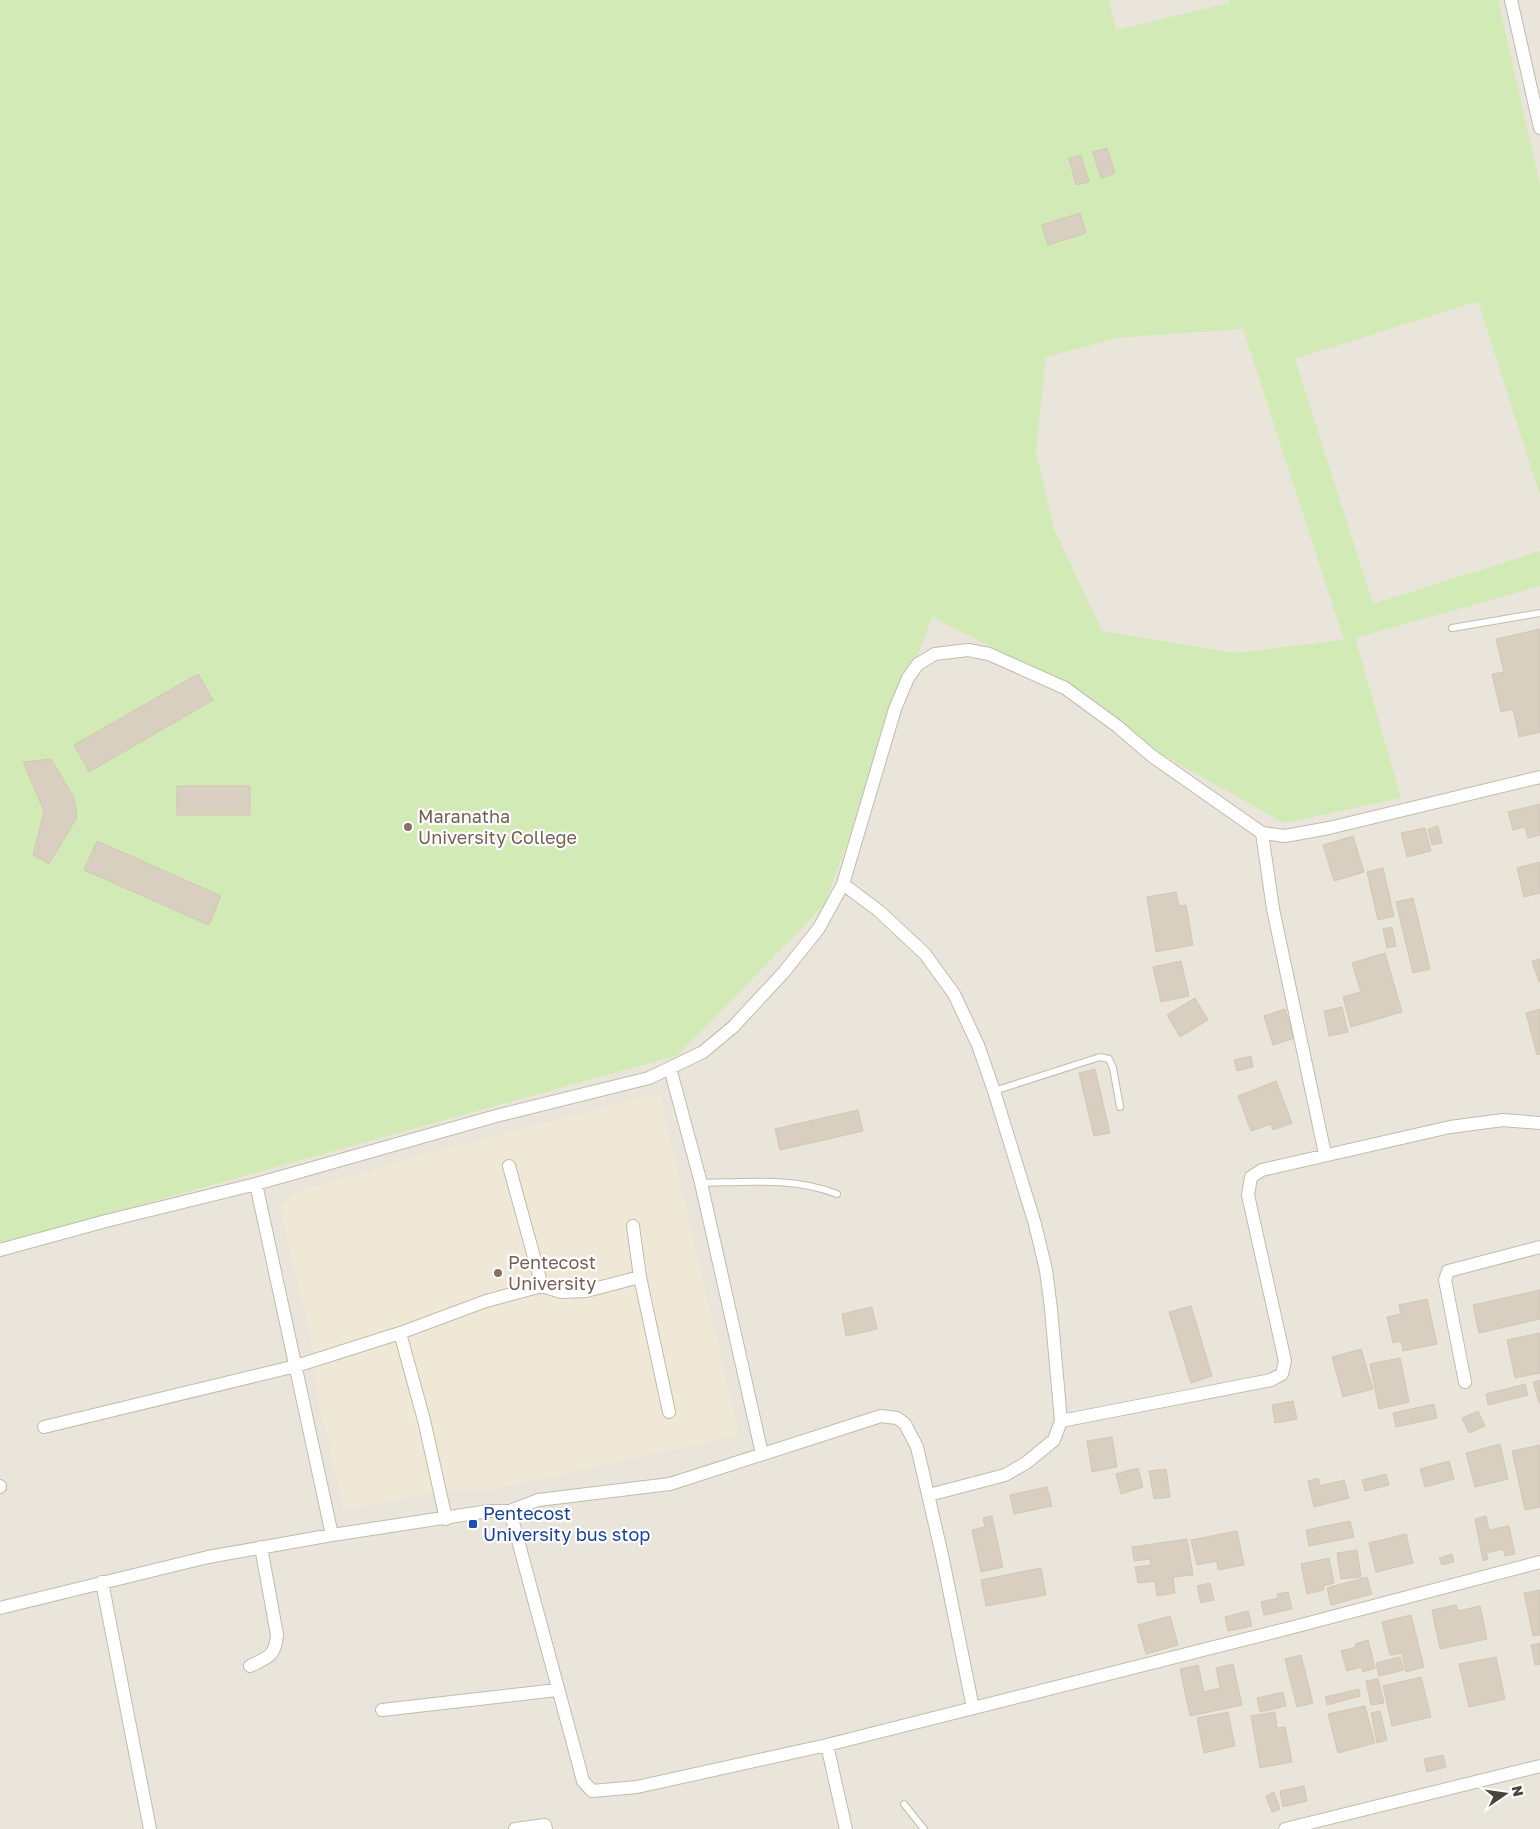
<svg xmlns="http://www.w3.org/2000/svg" width="1540" height="1829" viewBox="0 0 1540 1829" font-family="'Golos Text',sans-serif">
<rect width="100%" height="100%" fill="#f6f3ec"/>
<!-- residential -->
<path fill="#eae5da" d="M0 0H1540V1829H0Z"/>
<!-- education -->
<path fill="#efe8d6" d="M659 1093 739 1435 487 1491H440L344 1510 319 1404 311 1338 280 1208 296 1192 426 1154Z"/>
<!-- green -->
<path fill="#d2eab5" fill-rule="evenodd" d="M0 0H1109L1116 30 1229 3V0H1498L1540 185V496L1478 301 1295 359 1373 604 1540 551V586L1355 638 1401 798 1284 823 1163 755 1075 688 932 617 824 905 678 1055 0 1244ZM1243 329 1344 640 1235 653 1102 631 1054 529 1036 452 1046 357 1116 338Z"/>
<!-- building -->
<path fill="#d8cfc1" stroke="#d3c7b4" d="M1107 148 1115 173 1101 178 1093 152Z
M1081 155 1089 182 1076 185 1069 158Z
M1080 213 1086 233 1048 245 1042 225Z
M1540 629V732L1519 737 1513 709 1501 712 1492 674 1504 672 1496 639Z
M198 674 213 700 89 772 74 745Z
M51 759 74 797 77 817 49 864 33 855 44 811 23 762Z
M177 786H250V815H177Z
M1540 804V835L1528 838 1525 827 1513 830 1508 812Z
M1438 826 1442 843 1432 845 1428 829Z
M1425 828 1431 851 1407 857 1401 833Z
M1353 836 1364 872 1334 881 1323 845Z
M97 841 221 896 209 925 84 870Z
M1540 862V893L1524 897 1517 868Z
M1383 868 1394 916 1378 920 1367 872Z
M1176 892 1179 906 1186 905 1193 945 1156 952 1147 897Z
M1413 898 1430 969 1413 973 1396 902Z
M1392 927 1396 946 1387 948 1383 929Z
M1385 953 1402 1012 1351 1027 1343 997 1361 992 1352 963Z
M1540 959V981L1539 982 1532 961Z
M1181 961 1189 996 1161 1002 1153 967Z
M1195 998 1208 1020 1180 1037 1167 1015Z
M1342 1007 1348 1032 1329 1036 1324 1011Z
M1285 1009 1295 1038 1273 1045 1264 1016Z
M1540 1009V1054L1537 1055 1526 1013Z
M1251 1056 1253 1067 1237 1071 1234 1060Z
M1095 1069 1110 1133 1094 1136 1079 1073Z
M1276 1081 1292 1123 1273 1130 1271 1124 1251 1131 1238 1096Z
M858 1110 863 1131 780 1150 775 1129Z
M1540 1290V1319L1479 1333 1473 1305Z
M1427 1299 1437 1344 1403 1351 1401 1341 1393 1343 1387 1317 1401 1314 1399 1305Z
M1191 1306 1212 1376 1191 1383 1169 1312Z
M872 1307 877 1329 846 1336 842 1314Z
M1540 1333V1373L1515 1378 1507 1340Z
M1361 1349 1373 1389 1343 1397 1332 1357Z
M1400 1358 1409 1402 1379 1409 1370 1364Z
M1540 1380V1403H1539L1533 1382Z
M1525 1384 1528 1395 1488 1405 1486 1394Z
M1293 1401 1297 1419 1275 1423 1272 1405Z
M1434 1404 1437 1418 1396 1427 1393 1413Z
M1478 1411 1485 1426 1469 1433 1462 1418Z
M1112 1437 1117 1467 1092 1472 1087 1441Z
M1500 1444 1508 1479 1475 1487 1466 1453Z
M1540 1445V1507L1525 1510 1512 1451Z
M1449 1461 1454 1479 1425 1487 1420 1469Z
M1138 1468 1143 1487 1121 1494 1116 1474Z
M1166 1469 1170 1497 1154 1499 1149 1471Z
M1386 1474 1389 1485 1365 1491 1362 1480Z
M1318 1478 1320 1486 1344 1480 1349 1498 1314 1507 1308 1481Z
M1047 1487 1052 1506 1014 1514 1010 1495Z
M992 1516 1003 1567 981 1572 972 1530 985 1527 983 1518Z
M1486 1516 1489 1530 1509 1526 1515 1554 1505 1556 1503 1549 1486 1553 1488 1559 1483 1561 1475 1519Z
M1350 1521 1354 1537 1309 1546 1306 1530Z
M1237 1531 1244 1565 1218 1570 1217 1561 1197 1565 1191 1540Z
M1406 1534 1413 1563 1376 1572 1369 1543Z
M1187 1539 1193 1575 1173 1577 1175 1593 1157 1596 1155 1581 1138 1583 1135 1567 1151 1565 1150 1559 1134 1561 1132 1547Z
M1357 1550 1361 1577 1341 1579 1337 1553Z
M1452 1554 1454 1562 1442 1565 1439 1558Z
M1329 1558 1334 1583 1323 1586 1324 1590 1307 1594 1301 1564Z
M1041 1568 1046 1595 986 1606 981 1580Z
M1367 1577 1372 1594 1331 1605 1327 1588Z
M1210 1583 1214 1600 1201 1603 1197 1586Z
M1540 1590V1635L1533 1636 1524 1593Z
M1288 1592 1292 1609 1264 1615 1261 1602 1278 1598 1277 1594Z
M1456 1605 1458 1611 1480 1606 1487 1639 1440 1649 1432 1610Z
M1248 1611 1252 1626 1228 1631 1225 1617Z
M1411 1615 1424 1667 1406 1672 1402 1653 1390 1655 1382 1622Z
M1170 1616 1178 1645 1146 1654 1138 1625Z
M1368 1640 1375 1668 1363 1672 1361 1667 1347 1671 1341 1651 1356 1647 1355 1644Z
M1540 1643V1664L1535 1665 1531 1645Z
M1301 1655 1313 1703 1297 1707 1285 1659Z
M1400 1657 1404 1670 1379 1676 1376 1663Z
M1496 1657 1505 1699 1469 1707 1459 1664Z
M1233 1664 1242 1705 1190 1716 1180 1669 1198 1665 1204 1692 1220 1688 1216 1668Z
M1421 1677 1431 1717 1392 1726 1383 1686Z
M1378 1679 1384 1703 1371 1705 1366 1681Z
M1359 1689 1360 1696 1327 1705 1325 1697Z
M1283 1692 1286 1706 1260 1712 1257 1698Z
M1365 1706 1375 1743 1338 1753 1328 1714Z
M1380 1711 1387 1740 1377 1743 1371 1713Z
M1228 1712 1235 1746 1204 1753 1197 1718Z
M1275 1712 1277 1728 1285 1727 1292 1762 1260 1768 1251 1716Z
M1443 1755 1446 1767 1427 1772 1424 1759Z
M1304 1786 1307 1801 1283 1807 1280 1791Z
M1274 1792 1280 1809 1272 1812 1266 1796Z"/>
<g fill="none" stroke-linecap="round" stroke-linejoin="round">
<defs>
<path id="lane" d="M1452 628 1540 613
M994 1091 1100 1057 1109 1059 1113 1068 1120 1107
M701 1183C747 1182 794 1177 837 1194
M904 1804 924 1829"/>
<path id="street" d="M1511 0 1540 128
M1262 833 1273 909 1325 1154
M843 884 879 911 925 954 954 994 978 1045 994 1091 1035 1224 1046 1270 1051 1309 1061 1421 1054 1440 1026 1463 1005 1475 929 1495
M670 1068 701 1183 762 1454
M509 1166 542 1286
M256 1184 332 1535
M633 1226 640 1277 669 1412
M0 1250 106 1221 256 1184 496 1116 649 1078 703 1052 733 1027 784 972 819 928 843 884 895 709 908 678 918 664 935 654 968 650 989 654 1065 688 1117 726 1152 756 1262 833 1285 836 1329 828 1540 777
M400 1333 424 1420 446 1519
M1465 1382 1445 1280 1448 1271 1540 1247
M1061 1421 1271 1380 1282 1374 1285 1361 1248 1195 1251 1177 1262 1170 1450 1127 1503 1120 1540 1123
M44 1427 296 1366 400 1333 486 1301 542 1286 561 1292 586 1291 640 1277
M0 1486V1487
M510 1511 578 1762 583 1781 592 1791 637 1787 827 1745 1286 1629 1540 1562
M102 1582 150 1829
M0 1608 208 1557 332 1535 489 1511H510L538 1500 670 1484 881 1416 897 1418 905 1424 917 1447 942 1555 973 1708
M250 1666C268 1657 275 1657 277 1635L261 1547
M382 1710 557 1690
M827 1745 846 1829
M515 1829 545 1825 546 1829
M1285 1829 1540 1766"/>
</defs>
<!-- lane casing -->
<use href="#lane" stroke="#c2bbae" stroke-width="8"/>
<!-- street casing -->
<use href="#street" stroke="#c2bbae" stroke-width="14"/>
<!-- lane -->
<use href="#lane" stroke="#fff" stroke-width="6"/>
<!-- street -->
<use href="#street" stroke="#fff" stroke-width="12"/>
</g>
<!-- markers -->
<g fill="#8d6e63" stroke="#fff" stroke-width="2">
<circle cx="408" cy="827" r="5"/>
<circle cx="498" cy="1273" r="5"/>
</g>
<rect fill="#1a4fb4" stroke="#fff" stroke-width="2" x="468" y="1519" width="10" height="10" rx="2.5"/>
<g text-anchor="middle" stroke-width="4.5" stroke-linejoin="round" paint-order="stroke">
<!-- education labels -->
<g font-size="18" fill="#785e54" stroke="#fff" text-anchor="start">
<text x="418" y="823">Maranatha<tspan x="418" dy="21">University College</tspan></text>
<text x="508" y="1269">Pentecost<tspan x="508" dy="21">University</tspan></text>
</g>
<!-- transit labels -->
<g font-size="18" fill="#164399" stroke="#fff" text-anchor="start">
<text x="483" y="1520">Pentecost<tspan x="483" dy="21">University bus stop</tspan></text>
</g>
</g>
<!-- north arrow -->
<g transform="translate(1505 1794) rotate(77)" stroke="#ffffff" stroke-width="4" paint-order="stroke">
<path d="M0-4L9 19L0 12L-9 19Z" fill="#4b4439"/>
<text y="-8" font-size="14" font-weight="bold" text-anchor="middle" fill="#4b4439">N</text>
</g>
</svg>
